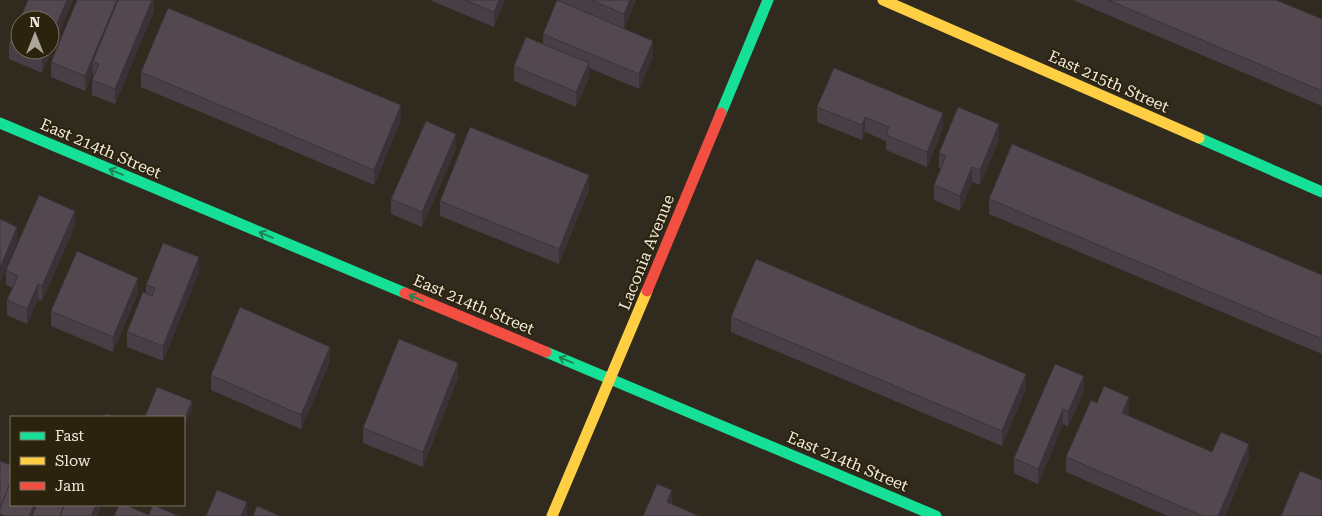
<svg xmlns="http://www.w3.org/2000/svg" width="1322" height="516" viewBox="0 0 1322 516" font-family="'Roboto Serif',serif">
<rect width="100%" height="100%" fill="#302a1f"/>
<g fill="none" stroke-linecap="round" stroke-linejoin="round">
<!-- fast -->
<path stroke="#16e098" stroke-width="11" d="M721 113 768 0
M0 123 405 293
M1199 138 1322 192
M546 352 936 516"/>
<!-- slow -->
<path stroke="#ffcf43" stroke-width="11" d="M883 0 1199 138
M552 516 647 291"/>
<!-- jam -->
<path stroke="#f24e42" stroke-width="11" d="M647 291 721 113
M405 293 546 352"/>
</g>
<!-- wall -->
<path fill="#483e45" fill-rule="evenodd" d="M28 0H73L42 73 9 59V44ZM20 20H50V50H20Z
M154 0V11L115 104 92 95V80L94 76H93V72L85 91 51 77V62Z
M432 0H505L494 27 432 1Z
M557 0H636L624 28 653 56 639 89 589 68V78L576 107 514 81V66L543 44V34L567 4Z
M1075 0H1276L1322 19V106L1075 1Z
M141 72 401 120 374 185 141 87Z
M817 107 943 128 927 167 886 150V141L865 132 862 140 817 122Z
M999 139 980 185 972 182 960 211 934 200V185L941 168H939V153Z
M456 149 422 227 391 214V199Z
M589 190 559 264 440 216V201Z
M989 199 1322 275V354L989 214Z
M75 226 42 301 38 299 27 324 7 315V300L13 288 6 285V270Z
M199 272 163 361 127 347V332L146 294V285Z
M138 293 113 352 51 326V311Z
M731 317 1026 388 1002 446 731 332Z
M330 362 301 429 211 390V375Z
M1055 364 1084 391 1068 427 1063 424 1038 484 1014 473V458Z
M458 378 423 467 363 443V428Z
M1097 403 1129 412 1127 416 1212 452 1249 459 1225 516H1168L1066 472V457Z"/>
<!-- shaded-wall -->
<path fill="#3b3238" d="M67 0H73L42 73V58L46 50H50V41Z
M117 0H121L93 61V72L85 91V76Z
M152 0H154V11L115 104V89Z
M499 0H505L494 27V12Z
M630 0H636L624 29V14Z
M653 41V56L639 89V74Z
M589 63V78L576 107V92Z
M401 105V120L374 185V170Z
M943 113V128L927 167V152Z
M865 117V132L862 140V125Z
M999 124V139L980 185V170Z
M456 134V149L422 227V212Z
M972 167V182L960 211V196Z
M589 175V190L559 264V249Z
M75 211V226L42 301V286Z
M17 227V242L0 283V268Z
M199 257V272L163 361V346Z
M138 278V293L113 352V337Z
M38 284V299L27 324V309Z
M330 347V362L301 429V415Z
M458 363V378L423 467V452Z
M1026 374V388L1002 446V431Z
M1084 376V391L1068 427V412Z
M1129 397V412L1122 428V413Z
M192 401V409L184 428V420Z
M1063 409V424L1038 484V469Z
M1249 444V459L1225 516H1218Z
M672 490V505L667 502Z
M247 502V516H241Z
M34 505H40L36 516H29Z
M96 505H100V511L97 516H91Z"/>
<!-- building -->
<path fill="#544850" stroke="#3b3238" d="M28 0H67L50 41V20H20V49L9 44Z
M77 0H117L85 76 51 62Z
M118 0H152L115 89 92 80 99 64 93 61Z
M465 0H499L494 12Z
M557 0 653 41 639 74 543 34Z
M591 0H630L624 14Z
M1108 0H1276L1322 19V91Z
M168 8 401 105 374 170 141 72Z
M526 37 589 63 576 92 514 66Z
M23 50H46L42 58Z
M834 68 943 113 927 152 886 135 889 127 865 117 862 125 817 107Z
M958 107 999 124 980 170 972 167 960 196 934 185 946 156 939 153Z
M426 121 456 134 422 212 391 199Z
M470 127 589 175 559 249 440 201Z
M1012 144 1322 275V339L989 199Z
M39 195 75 211 42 286 38 284 27 309 7 300 18 276 6 270Z
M0 219 17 227 0 268Z
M163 243 199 257 163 346 127 332 143 292 152 296 155 288 146 285Z
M77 251 138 278 113 337 51 311Z
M756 259 1026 374 1002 431 731 317Z
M240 307 330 347 301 415 211 375Z
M399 339 458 363 423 452 363 428Z
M1055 364 1084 376 1068 412 1063 409 1038 469 1014 458Z
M1104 386 1129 397 1122 413 1212 452 1221 432 1249 444 1218 516H1203L1066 457 1091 400 1097 403Z
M157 387 192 401 184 420V417H145Z
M106 414 114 417H104Z
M0 461 11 465V481L0 508Z
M1300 471 1322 480V516H1281Z
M11 481V505H34L29 516H5L0 514V508Z
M657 484 672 490 667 502 699 516H643Z
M217 490 247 502 241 516H206Z
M37 505H64L60 516H32Z
M64 505H96L91 516H60Z
M119 505H125L149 515 153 505 179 516H114Z
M257 506 280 516H253Z"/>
<!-- one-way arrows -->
<defs><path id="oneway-shaft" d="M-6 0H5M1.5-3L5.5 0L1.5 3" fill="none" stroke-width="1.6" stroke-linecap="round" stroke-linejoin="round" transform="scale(1.25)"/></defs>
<g stroke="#218254">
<use href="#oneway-shaft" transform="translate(116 172) rotate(-157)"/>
<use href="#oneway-shaft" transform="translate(266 235) rotate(-157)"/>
<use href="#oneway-shaft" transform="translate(416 298) rotate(-157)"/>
<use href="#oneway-shaft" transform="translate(566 360) rotate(-157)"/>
</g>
<g text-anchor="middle" stroke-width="4" stroke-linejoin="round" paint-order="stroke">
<!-- street labels -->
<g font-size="16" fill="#eee9dc" stroke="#2c230f">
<text transform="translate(1109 81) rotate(24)" y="6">East 215th Street</text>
<text transform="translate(101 148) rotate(23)" y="6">East 214th Street</text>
<text transform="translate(646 252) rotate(-68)" y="6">Laconia Avenue</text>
<text transform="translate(474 304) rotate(23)" y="6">East 214th Street</text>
<text transform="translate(848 461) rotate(23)" y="6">East 214th Street</text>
</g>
</g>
<!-- legend -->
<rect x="10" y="416" width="175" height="90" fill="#2c230f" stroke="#7a7261"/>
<rect x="20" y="432" width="25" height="8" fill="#16e098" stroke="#7a7261"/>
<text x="55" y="441" font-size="15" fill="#eee9dc">Fast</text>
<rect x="20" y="457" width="25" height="8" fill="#ffcf43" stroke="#7a7261"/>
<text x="55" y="466" font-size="15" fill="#eee9dc">Slow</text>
<rect x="20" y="482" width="25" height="8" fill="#f24e42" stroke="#7a7261"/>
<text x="55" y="491" font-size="15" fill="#eee9dc">Jam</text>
<!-- north arrow -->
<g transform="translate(35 35)"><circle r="24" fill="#2c230f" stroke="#7a7261"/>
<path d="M0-4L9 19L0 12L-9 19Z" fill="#aca69a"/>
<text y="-8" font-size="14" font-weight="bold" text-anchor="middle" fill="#eee9dc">N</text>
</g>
</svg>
